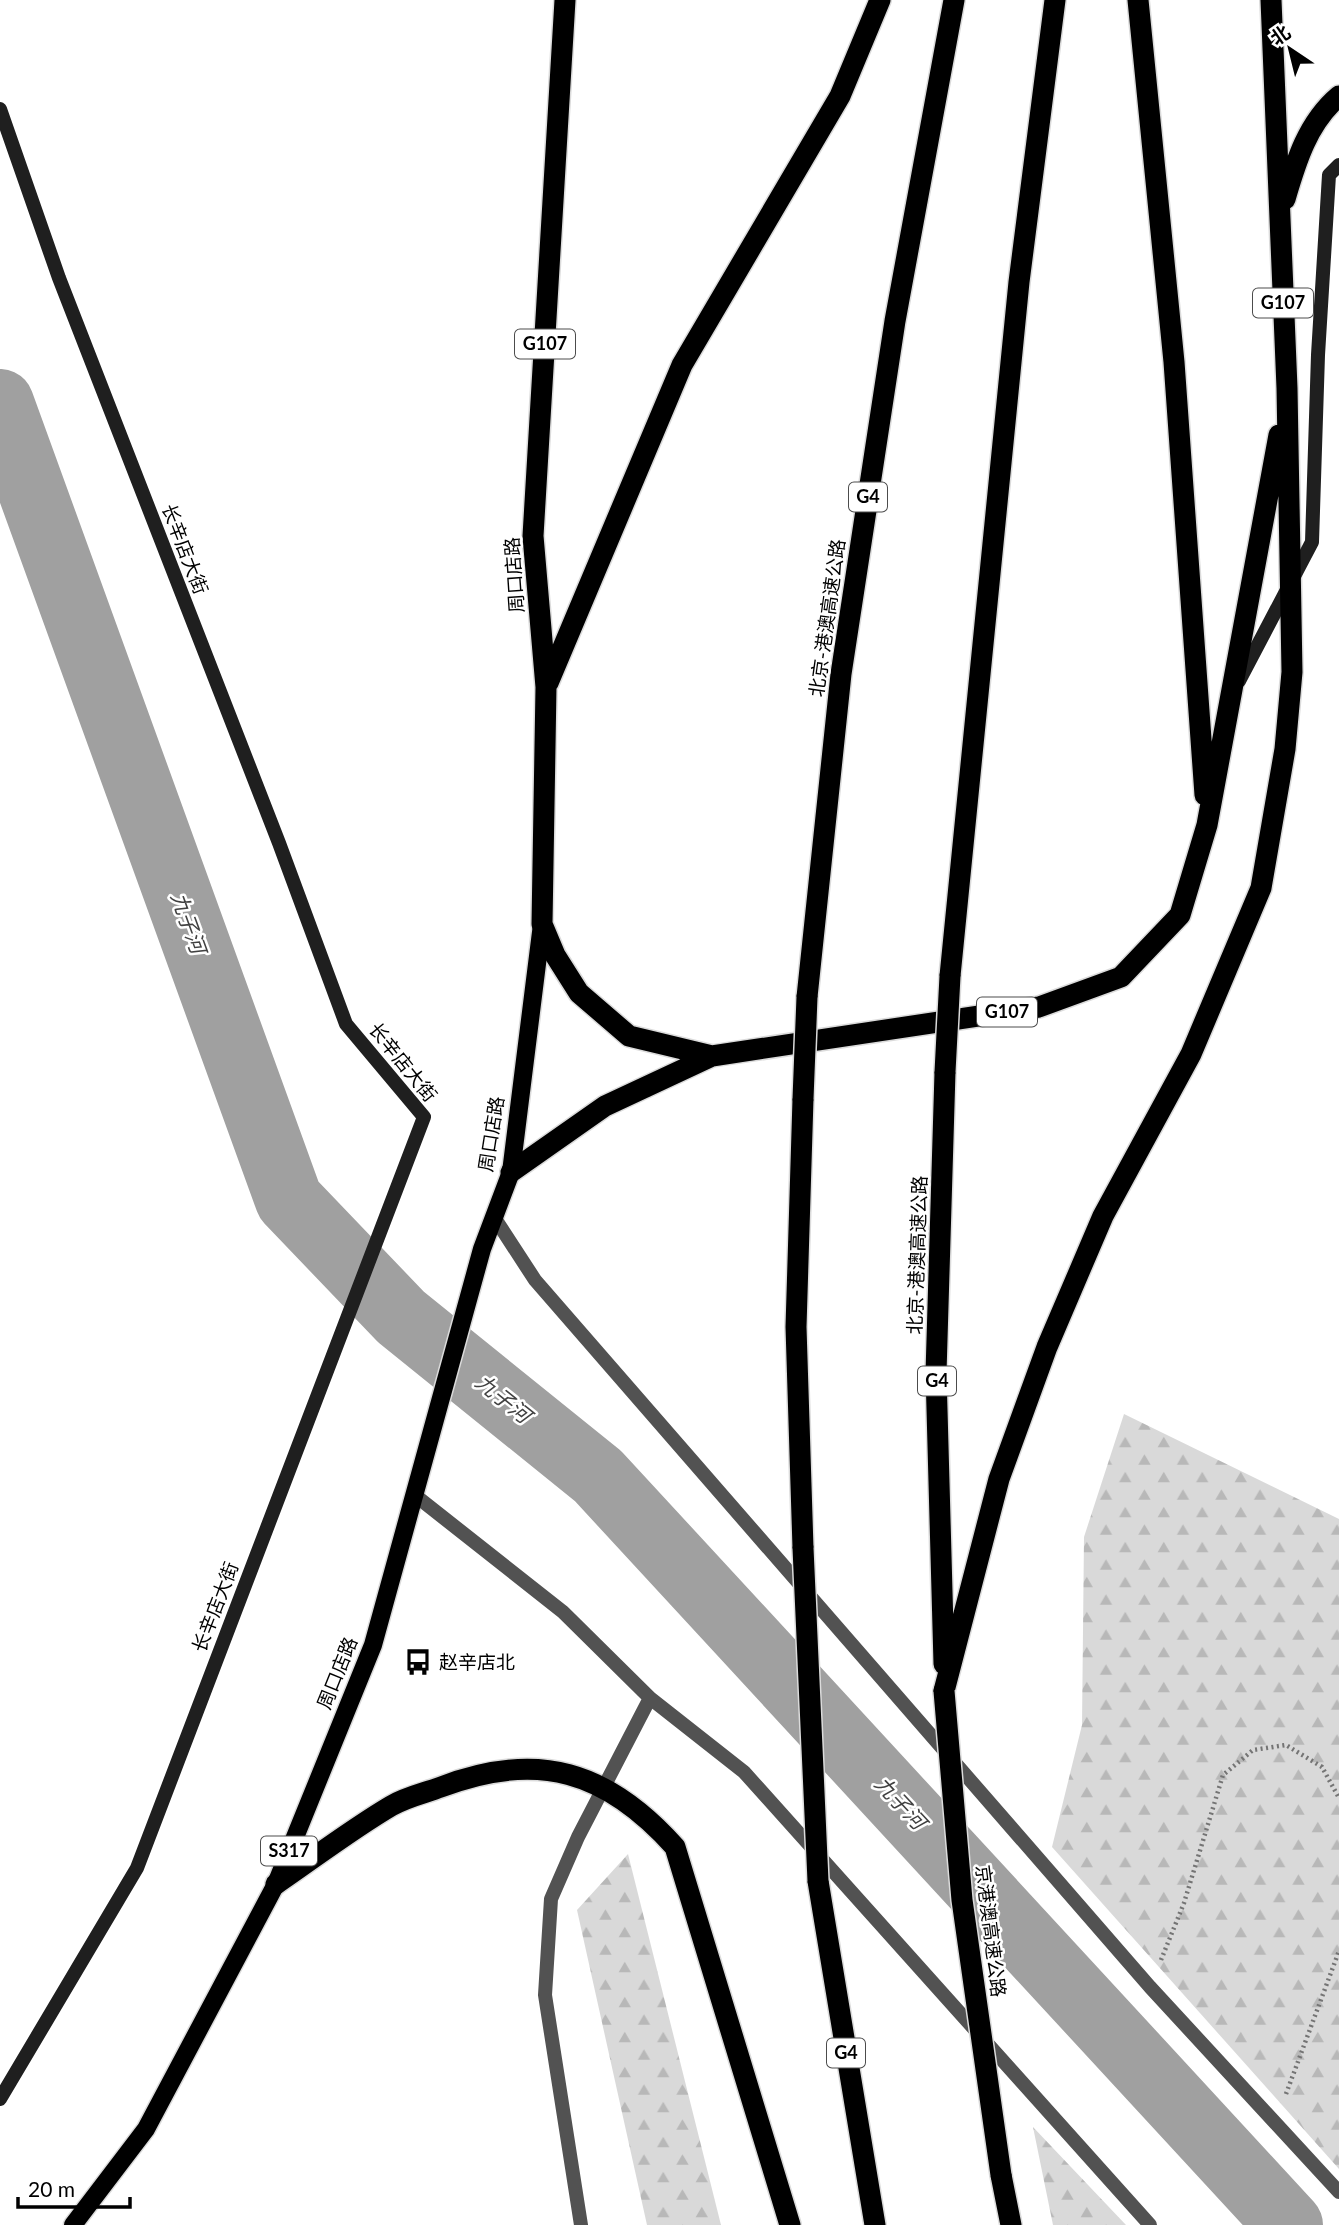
<svg xmlns="http://www.w3.org/2000/svg" width="1339" height="2225" viewBox="0 0 1339 2225" font-family="Lato,'Noto Sans SC',sans-serif">
<defs>
<pattern id="forest-firs" width="22" height="20" patternUnits="userSpaceOnUse" patternTransform="scale(1.75)"><rect width="22" height="20" fill="#d9d9d9"/><path d="M5 1l3.5 6h-7zM16 11l3.5 6h-7z" fill="#b8b8b8"/></pattern>
</defs>
<rect width="100%" height="100%" fill="#fff"/>
<!-- forest -->
<path fill="url(#forest-firs)" d="M1124 1414 1339 1519V2169L1052 1847 1082 1725 1084 1537Z
M628 1854 721 2225H647L577 1910Z
M1033 2127 1126 2225H1053Z"/>
<g fill="none" stroke-linecap="round" stroke-linejoin="round">
<!-- river -->
<path stroke="#a0a0a0" stroke-width="68" d="M0 403 289 1200 401 1317 598 1476 1289 2225"/>
<defs>
<path id="primary" d="M73 2225 146 2129 276 1884 373 1645 482 1249 511 1172 542 924"/>
<path id="highway" d="M565 0 533 536 546 687 542 924 555 955 579 993 629 1036 712 1056
M1138 0 1174 362 1205 795
M1285 199C1296 161 1308 122 1339 96
M548 683 682 365 840 96 880 0
M950 976 1019 282 1055 0
M807 997 841 674 895 321 954 0
M511 1172 605 1106 712 1056 1039 1007 1121 977 1180 915 1207 825 1279 435
M803 1548 796 1327 803 1099
M944 1664 936 1373 945 1072
M944 1691 999 1479 1047 1347 1103 1216 1191 1054 1261 888 1285 749 1292 672 1287 388 1271 0
M818 1881 875 2225
M276 1884C314 1858 352 1829 391 1806 406 1797 425 1793 441 1787 538 1750 607 1771 675 1847L790 2225
M1001 2175 1011 2225"/>
</defs>
<!-- primary casing -->
<use href="#primary" stroke="#dbdbdb" stroke-width="21"/>
<!-- highway casing -->
<use href="#highway" stroke="#dbdbdb" stroke-width="24"/>
<!-- path -->
<path stroke="#747474" stroke-width="4.5" stroke-dasharray="2 3.5" stroke-linecap="butt" d="M1161 1960 1184 1903 1223 1775 1253 1750 1286 1745 1322 1767 1339 1798
M1286 2094 1339 1951"/>
<!-- street -->
<path stroke="#525252" stroke-width="14" d="M494 1217 535 1280 1150 1987 1339 2192
M416 1496 563 1612 650 1698 744 1772 1150 2225
M581 2225 545 1995 551 1899 578 1837 650 1698"/>
<!-- secondary -->
<path stroke="#1f1f1f" stroke-width="14" d="M0 109 59 278 279 843 346 1024 424 1117 137 1868 0 2099
M1239 681 1312 542 1318 355 1329 175 1339 165"/>
<!-- primary -->
<use href="#primary" stroke="#000" stroke-width="18"/>
<!-- highway -->
<use href="#highway" stroke="#000" stroke-width="21"/>
<defs>
<path id="highway-bridge" d="M945 1072 950 976
M803 1099 807 997
M803 1548 818 1881
M944 1691 962 1900 1001 2175"/>
</defs>
<!-- highway-bridge casing -->
<use href="#highway-bridge" stroke="#dbdbdb" stroke-width="24" stroke-linecap="butt"/>
<!-- highway-bridge -->
<use href="#highway-bridge" stroke="#000" stroke-width="21"/>
</g>
<!-- icons -->
<defs>
<symbol id="bus-bare" viewBox="-9 -9 18 18"><path d="M-5-6H5V4H4V6H2V4H-2V6H-4V4H-5ZM-3.5-4V0h7V-4ZM-3.5 1.2v1.5H-2V1.2ZM2 1.2v1.5H3.5V1.2Z" fill="#000" stroke="#fff" stroke-width="2.5" paint-order="stroke"/></symbol>
</defs>
<g fill-rule="evenodd">
<use href="#bus-bare" x="399" y="1643" width="38" height="38"/>
</g>
<g text-anchor="middle" stroke-width="5" stroke-linejoin="round" paint-order="stroke">
<!-- shield labels -->
<g fill="#fff" stroke="#4c4c4c" stroke-width="2">
<rect x="1253" y="288.5" width="60" height="29" rx="5"/>
<rect x="515" y="329.5" width="60" height="29" rx="5"/>
<rect x="849" y="482.5" width="38" height="29" rx="5"/>
<rect x="977" y="997.5" width="60" height="29" rx="5"/>
<rect x="918" y="1366.5" width="38" height="29" rx="5"/>
<rect x="261" y="1836.5" width="56" height="29" rx="5"/>
<rect x="827" y="2038.5" width="38" height="29" rx="5"/>
</g>
<g font-size="18" font-weight="bold" fill="#000">
<text x="1283" y="309">G107</text>
<text x="545" y="350">G107</text>
<text x="868" y="503">G4</text>
<text x="1007" y="1018">G107</text>
<text x="937" y="1387">G4</text>
<text x="289" y="1857">S317</text>
<text x="846" y="2059">G4</text>
</g>
<!-- street labels -->
<g font-size="19" fill="#000" stroke="#fff">
<text transform="translate(185 549) rotate(69)" y="7">长辛店大街</text>
<text transform="translate(514 575) rotate(-94)" y="7">周口店路</text>
<text transform="translate(827 618) rotate(-82)" y="7">北京-港澳高速公路</text>
<text transform="translate(403 1062) rotate(51)" y="7">长辛店大街</text>
<text transform="translate(491 1134) rotate(-81)" y="7">周口店路</text>
<text transform="translate(917 1255) rotate(-88)" y="7">北京-港澳高速公路</text>
<text transform="translate(215 1607) rotate(-69)" y="7">长辛店大街</text>
<text transform="translate(337 1673) rotate(-68)" y="7">周口店路</text>
<text transform="translate(991 1931) rotate(83)" y="7">京港澳高速公路</text>
</g>
<!-- poi labels -->
<g font-size="19" fill="#000" stroke="#fff" text-anchor="start">
<text x="439" y="1669">赵辛店北</text>
</g>
<!-- water labels -->
<g font-size="21" font-style="italic" fill="#414141" stroke="#fff">
<text transform="translate(188 923) rotate(70)" y="7">九子河</text>
<text transform="translate(503 1399) rotate(39)" y="7">九子河</text>
<text transform="translate(900 1803) rotate(47)" y="7">九子河</text>
</g>
</g>
<!-- north arrow -->
<g transform="translate(1290 49) rotate(325)" stroke="#ffffff" stroke-width="5" paint-order="stroke">
<path d="M0-5L12 26L0 18L-12 26Z" fill="#000000"/>
<text y="-10" font-size="19" font-weight="bold" text-anchor="middle" fill="#000000">北</text>
</g>
<!-- scale -->
<path d="M18 2197v10h112v-10" fill="none" stroke="#000000" stroke-width="3.5"/>
<text x="28" y="2197" font-size="21" fill="#000000" stroke="#ffffff" stroke-width="5" paint-order="stroke">20 m</text>
</svg>
